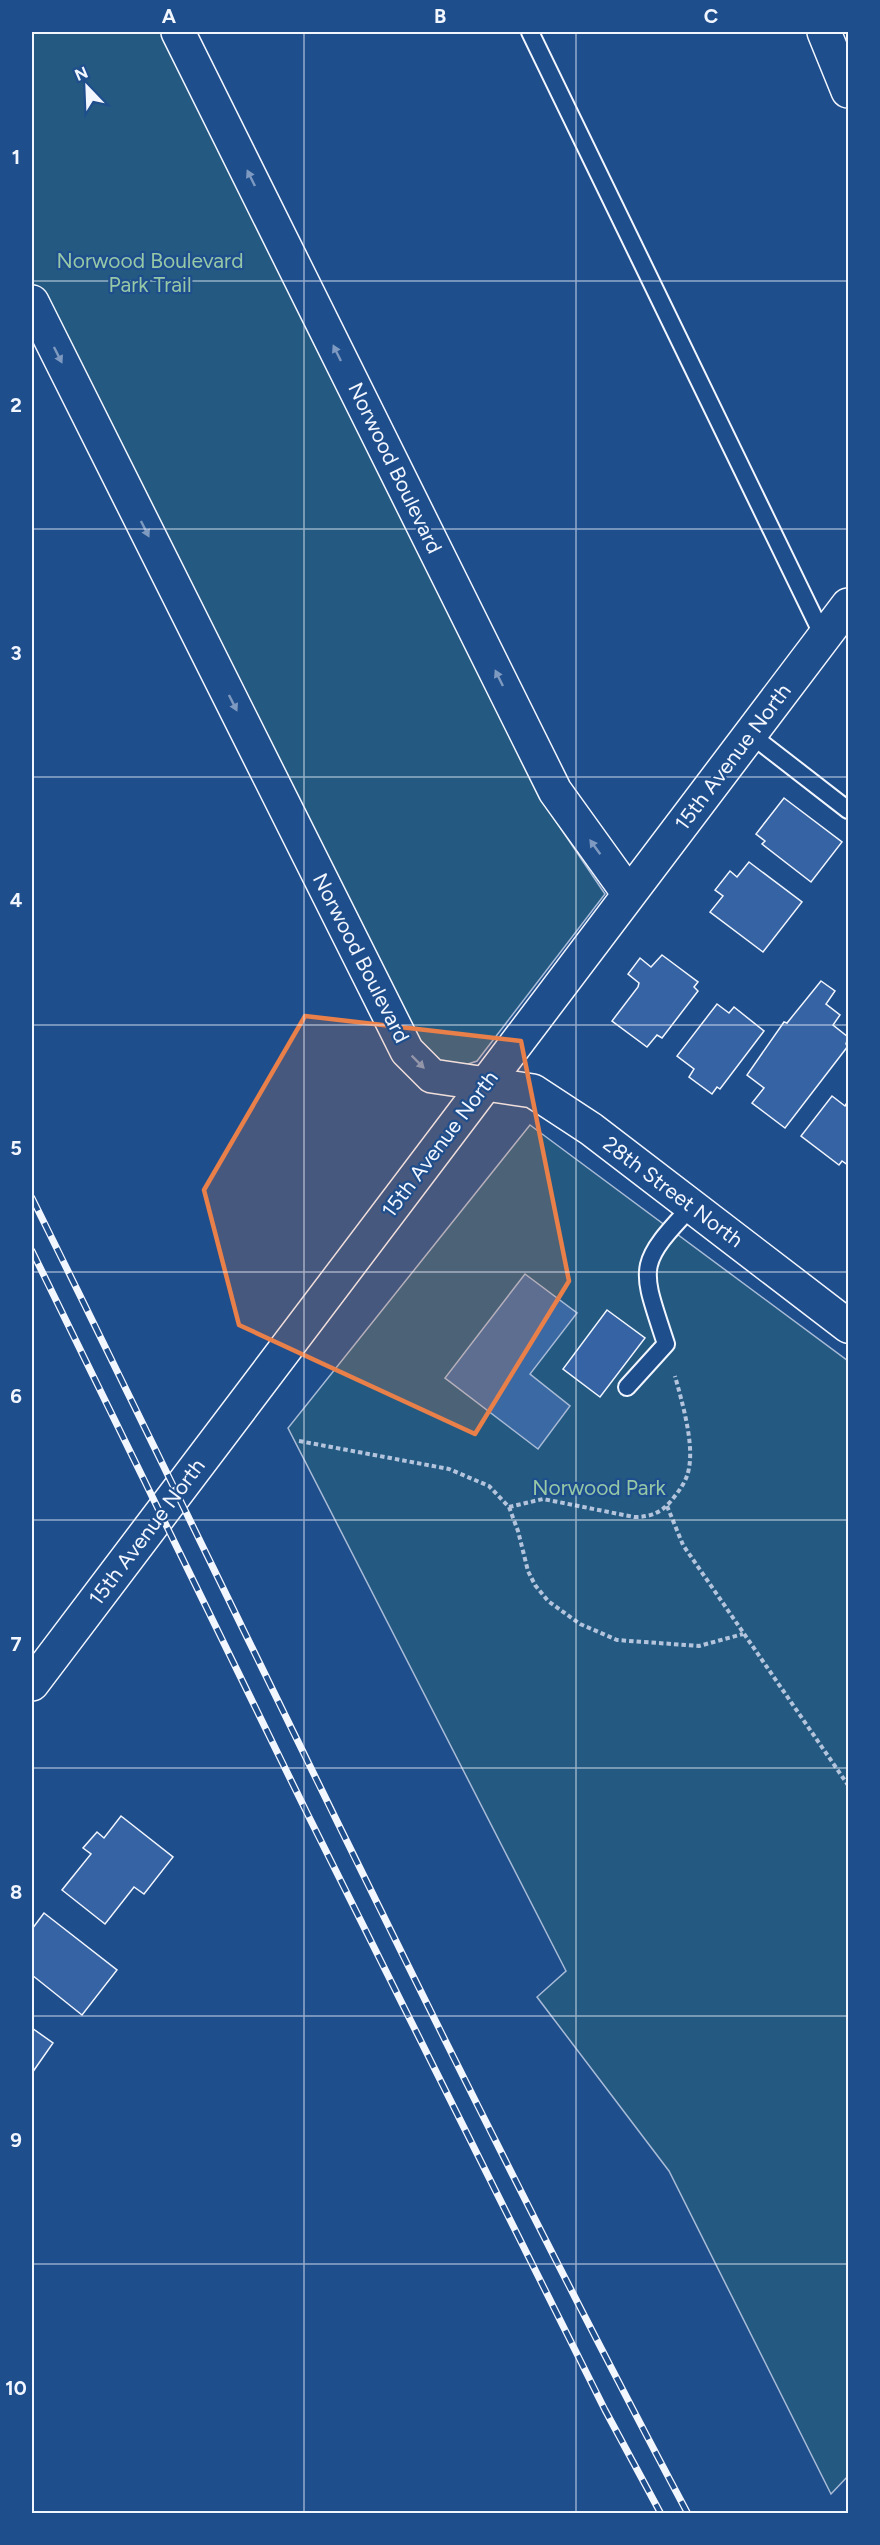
<svg xmlns="http://www.w3.org/2000/svg" width="880" height="2545" viewBox="0 0 880 2545" font-family="Figtree,sans-serif">
<rect width="100%" height="100%" fill="#1f4e8c"/>
<!-- green -->
<path fill="#245a82" stroke="#a8bbd7" stroke-width="1.5" d="M32 32H162L551 814 605 894 477 1061 432 1076 32 302Z
M530 1125 848 1361V2476L831 2494 669 2171 537 1997 566 1971 288 1428Z"/>
<!-- water -->
<path fill="#3b69a3" stroke="#a8bbd7" stroke-width="1.5" d="M525 1274 577 1313 530 1374 570 1406 538 1449 445 1378Z"/>
<!-- building -->
<path fill="#3563a3" stroke="#f2f6ff" stroke-width="1.5" d="M784 798 842 842 811 882 762 844 765 841 756 834Z
M749 862 802 902 763 952 710 912 723 896 715 890 730 871 737 877Z
M662 955 698 982 694 987 698 991 662 1038 657 1035 647 1047 612 1021 638 987 639 983 628 974 640 958 651 967Z
M821 981 835 991 826 1004 840 1015 833 1025 848 1037 846 1044 848 1046 785 1128 752 1103 764 1088 747 1075 784 1022 787 1023Z
M717 1004 729 1013 734 1007 764 1031 720 1089 717 1087 712 1094 689 1077 694 1069 677 1056Z
M832 1096 845 1106 848 1101V1165L842 1161 839 1165 801 1136Z
M607 1310 645 1338 600 1397 563 1369Z
M121 1816 173 1857 144 1894 134 1887 105 1924 62 1890 91 1854 83 1848 97 1832 104 1838Z
M44 1913 117 1970 82 2015 32 1975V1929Z
M32 2028 53 2043 32 2073Z"/>
<g fill="none" stroke-linecap="round" stroke-linejoin="round">
<defs>
<path id="lane" d="M530 32 824 638
M750 734 848 810
M627 1387 666 1344C641 1267 635 1266 692 1206"/>
<path id="street" d="M178 32 555 791 629 894
M824 32 848 91
M32 302 407 1051 432 1076 486 1084
M32 1684 848 605"/>
<path id="secondary" d="M486 1084 533 1091 591 1129 848 1326"/>
</defs>
<!-- lane casing -->
<use href="#lane" stroke="#f2f6ff" stroke-width="20"/>
<!-- street casing -->
<use href="#street" stroke="#f2f6ff" stroke-width="36"/>
<!-- secondary casing -->
<use href="#secondary" stroke="#f2f6ff" stroke-width="36"/>
<!-- path -->
<path stroke="#b3c4dc" stroke-width="4" stroke-dasharray="4.5 3" stroke-linecap="butt" d="M299 1441 449 1469 489 1486 509 1507 518 1531 528 1571 535 1585 548 1601 580 1624 617 1640 699 1646 743 1634
M667 1506 683 1545 848 1785
M509 1507 543 1499 634 1517C650 1517 661 1513 671 1501 679 1491 687 1481 689 1468 694 1442 682 1402 675 1376"/>
<!-- lane -->
<use href="#lane" stroke="#1f4e8c" stroke-width="16"/>
<!-- street -->
<use href="#street" stroke="#1f4e8c" stroke-width="33"/>
<!-- secondary -->
<use href="#secondary" stroke="#1f4e8c" stroke-width="33"/>
<defs>
<path id="rail" d="M32 1198C249 1637 458 2081 688 2514
M32 1251 307 1813 605 2410 661 2514"/>
</defs>
<!-- rail casing -->
<use href="#rail" stroke="#f2f6ff" stroke-width="7"/>
<!-- rail -->
<use href="#rail" stroke="#1f4e8c" stroke-width="4.5" stroke-dasharray="14" stroke-linecap="butt"/>
</g>
<!-- one-way arrows -->
<defs><path id="oneway-solid" d="M-6-.8H1V-3.2L6.5 0L1 3.2V.8H-6Z" transform="scale(1.5)"/></defs>
<g fill="#7e9ac0">
<use href="#oneway-solid" transform="translate(251 178) rotate(-116)"/>
<use href="#oneway-solid" transform="translate(337 353) rotate(-116)"/>
<use href="#oneway-solid" transform="translate(58 355) rotate(63)"/>
<use href="#oneway-solid" transform="translate(145 529) rotate(63)"/>
<use href="#oneway-solid" transform="translate(499 678) rotate(-116)"/>
<use href="#oneway-solid" transform="translate(233 703) rotate(63)"/>
<use href="#oneway-solid" transform="translate(595 847) rotate(-126)"/>
<use href="#oneway-solid" transform="translate(418 1062) rotate(45)"/>
</g>
<!-- marked area -->
<path fill="#ea8049" fill-opacity="0.2" stroke="#ea8049" stroke-width="4.5" stroke-linejoin="round" d="M305 1016 521 1041 569 1281 475 1434 239 1325 204 1190Z"/>
<!-- grid -->
<path fill="none" stroke="#f2f6ff" stroke-width="1.5" stroke-opacity="0.55" d="M304 32V2514M576 32V2514M32 281H848M32 529H848M32 777H848M32 1025H848M32 1272H848M32 1520H848M32 1768H848M32 2016H848M32 2264H848"/>
<g text-anchor="middle" stroke-width="4.5" stroke-linejoin="round" paint-order="stroke">
<!-- park labels -->
<g font-size="21" fill="#97c8a6" stroke="#1f4e8c">
<text x="150" y="268">Norwood Boulevard<tspan x="150" dy="24">Park Trail</tspan></text>
<text x="599" y="1495">Norwood Park</text>
</g>
<!-- street labels -->
<g font-size="21" fill="#f2f6ff" stroke="#1f4e8c">
<text transform="translate(395 468) rotate(64)" y="7">Norwood Boulevard</text>
<text transform="translate(733 757) rotate(-53)" y="7">15th Avenue North</text>
<text transform="translate(361 958) rotate(63)" y="7">Norwood Boulevard</text>
<text transform="translate(440 1144) rotate(-53)" y="7">15th Avenue North</text>
<text transform="translate(673 1192) rotate(37)" y="7">28th Street North</text>
<text transform="translate(147 1532) rotate(-53)" y="7">15th Avenue North</text>
</g>
</g>
<!-- border -->
<rect width="880" height="2545" fill="none" stroke="#1f4e8c" stroke-width="66"/>
<!-- north arrow -->
<g transform="translate(87 87) rotate(337)" stroke="#1f4e8c" stroke-width="4.5" paint-order="stroke">
<path d="M0-4.5L10 22L0 15L-10 22Z" fill="#f2f6ff"/>
<text y="-9" font-size="16" font-weight="bold" text-anchor="middle" fill="#f2f6ff">N</text>
</g>
<rect x="33" y="33" width="814" height="2479" fill="none" stroke="#f2f6ff" stroke-width="2"/>
<g font-size="20" text-anchor="middle" font-weight="bold" fill="#f2f6ff">
<text x="169" y="23">A</text>
<text x="440" y="23">B</text>
<text x="711" y="23">C</text>
<text x="16" y="164">1</text>
<text x="16" y="412">2</text>
<text x="16" y="660">3</text>
<text x="16" y="907">4</text>
<text x="16" y="1155">5</text>
<text x="16" y="1403">6</text>
<text x="16" y="1651">7</text>
<text x="16" y="1899">8</text>
<text x="16" y="2147">9</text>
<text x="16" y="2395">10</text>
</g>
</svg>
